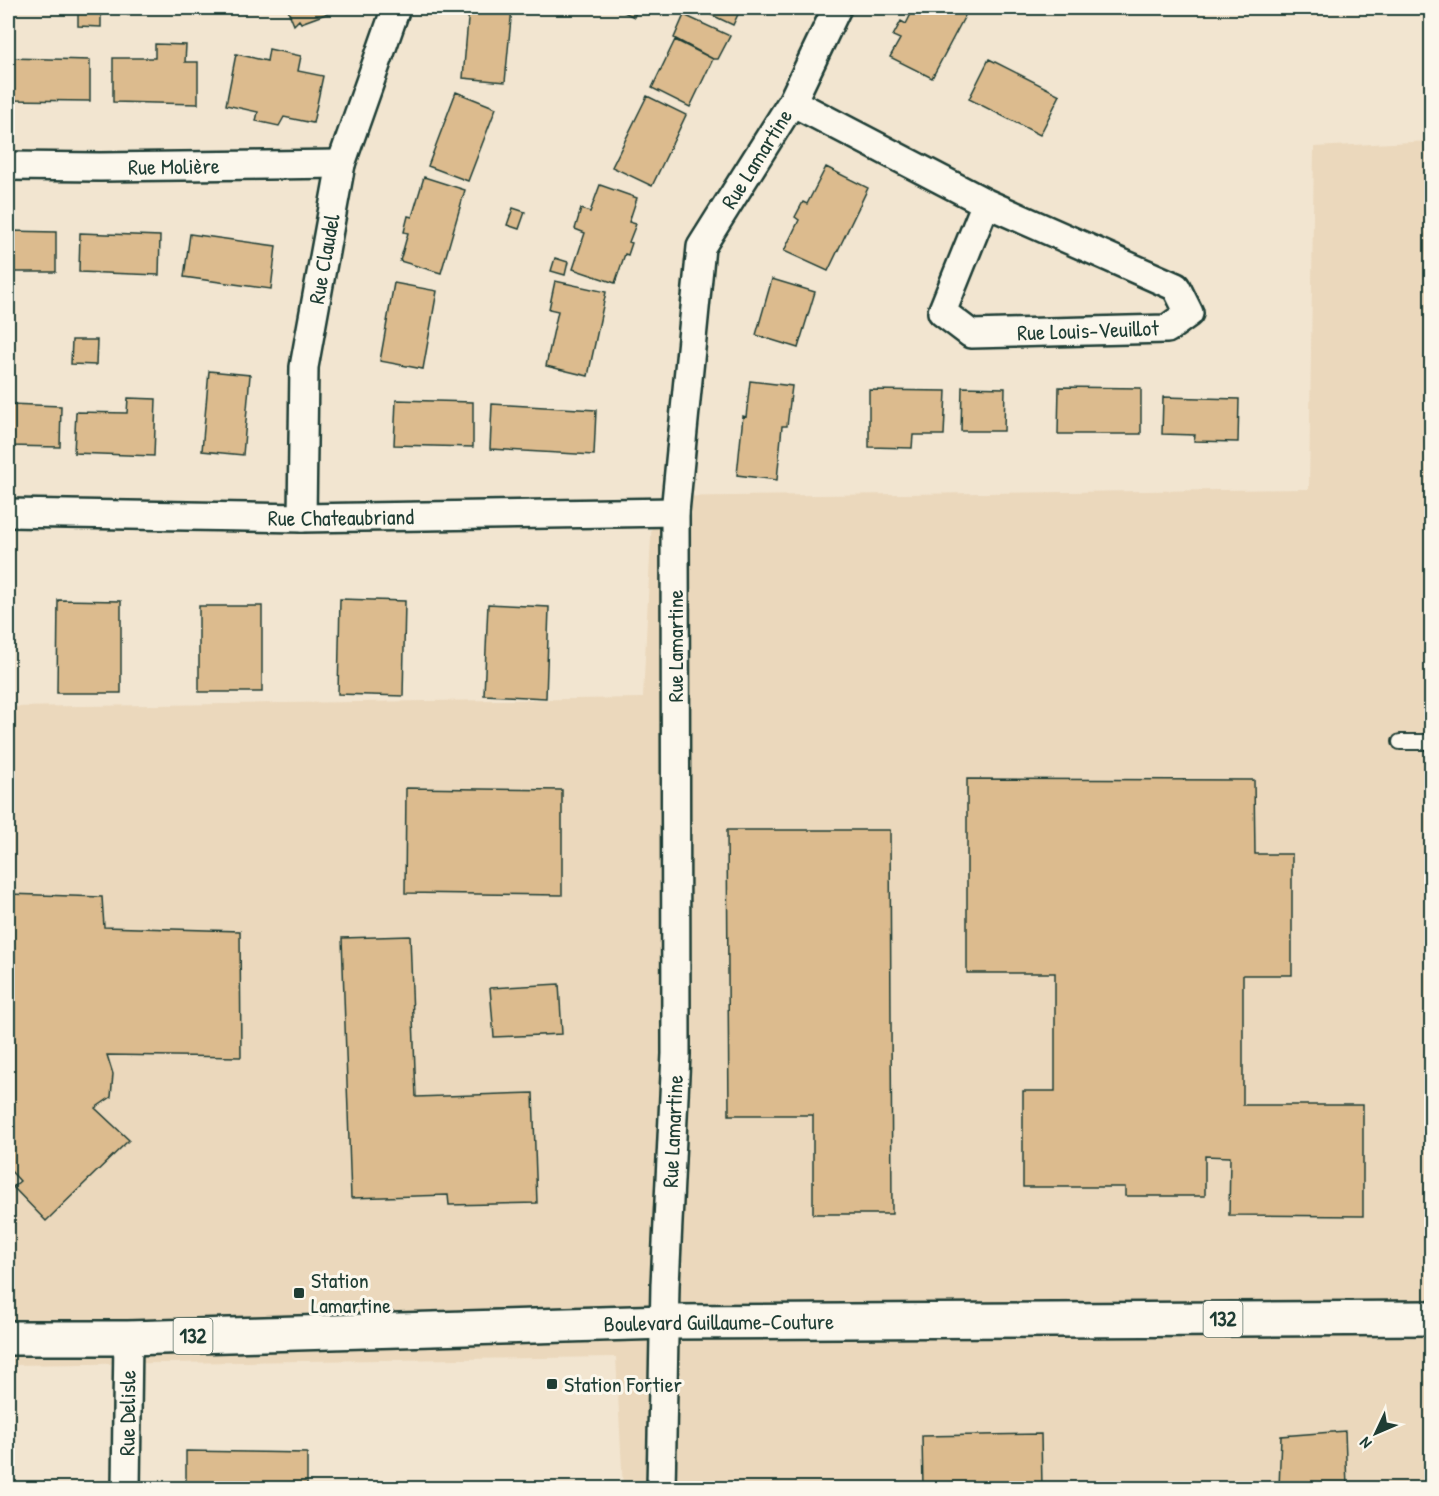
<svg xmlns="http://www.w3.org/2000/svg" width="1439" height="1496" viewBox="0 0 1439 1496" font-family="'Patrick Hand',sans-serif">
<rect width="100%" height="100%" fill="#f2e5d0"/>
<filter id="ink" filterUnits="userSpaceOnUse"><feTurbulence type="fractalNoise" baseFrequency=".0167" numOctaves="2"/><feDisplacementMap in="SourceGraphic" scale="12" xChannelSelector="R" yChannelSelector="G"/><feConvolveMatrix kernelMatrix="1 2 1 2 8 2 1 2 1" color-interpolation-filters="sRGB"/></filter>
<g filter="url(#ink)">
<!-- built -->
<path fill="#ebd8bc" d="M1431 141V1488H623L616 1357 8 1365V707L643 698 653 497 1309 489 1314 147Z"/>
<!-- building -->
<path fill="#dcbb8e" stroke="#1f3d34" stroke-width="1.5" d="M78 8H101V27L78 26Z
M108 8H129V14L108 13Z
M287 8H342L301 23 299 20 294 25Z
M469 8H512L505 82 463 78Z
M616 8H638L634 17Z
M697 8H745L744 9 741 8 733 25Z
M914 8H969L932 78 890 57 900 39 893 36 901 21 906 24Z
M684 15 730 36 718 59H713L674 38Z
M675 40 713 59 690 107 652 88Z
M155 44 186 45 185 62H198V104L113 102V58H155Z
M269 49 301 56 298 71 323 76 313 123 284 117 279 126 256 121 258 112 226 105 236 54 267 61Z
M8 58 90 60V101L8 100Z
M989 59 1060 95 1040 135 969 99Z
M456 92 496 108 468 181 428 166Z
M647 96 686 115 652 186 612 167Z
M826 167 868 188 828 271 784 251 799 220 795 217 803 202 807 204Z
M424 177 465 190 441 273 400 261 408 233 404 232 408 216 412 217Z
M600 185 637 198 629 222 636 224 629 242 632 243 628 255 625 254 615 283 573 269 585 233 575 229 581 209 590 212Z
M513 208 525 212 519 229 507 225Z
M8 231 56 232V272H8Z
M80 233 160 236 159 275 79 272Z
M190 234 276 246 271 289 184 277Z
M555 258 568 262 565 275 551 271Z
M772 279 815 292 798 348 756 335Z
M555 281 606 292 588 376 546 366 558 311 549 309Z
M394 283 437 291 423 369 380 361Z
M72 340H97L96 365 71 364Z
M209 371 250 375 243 455 202 451Z
M750 381 792 386 787 426H782L777 480 737 475 743 416 746 417Z
M962 387 1005 388 1004 431H961Z
M1059 387 1141 388V434H1058Z
M869 390 946 391 944 435H913L912 448 869 447Z
M1163 397 1239 399 1238 442 1194 441 1195 435 1162 434Z
M128 398 156 399 154 456 74 453 76 412 127 413Z
M396 400 473 402V447L394 445Z
M8 404 61 406 60 447 8 446Z
M492 404 596 410 594 455 490 449Z
M340 599 405 601 403 696 338 694Z
M58 600 121 601V693H57Z
M488 604 549 607 546 698 484 695Z
M199 606H262V692H199Z
M967 779 1254 780 1255 854H1292V975H1243V1105H1363V1216L1229 1215 1230 1157 1205 1156V1196H1125V1187H1023V1091H1055V973H967Z
M406 788 562 790V895L405 893Z
M727 830H890L892 1214H813V1115H729Z
M8 894 102 897 104 927 240 931 241 1057 107 1055 113 1074 111 1097 95 1108 129 1140 46 1221 13 1187 20 1181 8 1168Z
M410 936 416 1097 533 1093 537 1203 449 1205 448 1195 351 1198 342 938Z
M559 984 562 1034 494 1037 490 988Z
M1345 1431 1347 1488H1279L1281 1436Z
M1041 1434 1042 1488H882H923L922 1436Z
M186 1451 307 1453V1488H186Z"/>
<g fill="none" stroke-linecap="round" stroke-linejoin="round">
<defs>
<path id="service" d="M1400 742H1432"/>
<g id="minor">
<path d="M792 102 986 203 1176 287 1189 313 1167 329 971 334 942 312 986 203"/>
<path id="s1" d="M8 166 100 167 341 164"/>
<path id="s2" d="M8 513 302 518 675 512"/>
<path id="s3" d="M302 518 304 367 341 164 396 8"/>
<path id="s4" d="M126 1488 128 1338"/>
<path id="s5" d="M661 1488 665 1285 676 1054 675 512 701 247 792 102 837 8"/>
</g>
<g id="primary">
<path id="s6" d="M8 1338H128L665 1322 1432 1318"/>
</g>
</defs>
<!-- service casing -->
<use href="#service" stroke="#1f3d34" stroke-width="18"/>
<!-- minor casing -->
<use href="#minor" stroke="#1f3d34" stroke-width="32"/>
<!-- primary casing -->
<use href="#primary" stroke="#1f3d34" stroke-width="38"/>
<!-- service -->
<use href="#service" stroke="#fbf7ec" stroke-width="14"/>
<!-- minor -->
<use href="#minor" stroke="#fbf7ec" stroke-width="27"/>
<!-- primary -->
<use href="#primary" stroke="#fbf7ec" stroke-width="33"/>
</g>
</g>
<!-- markers -->
<g fill="#1f3d34" stroke="#fbf7ec" stroke-width="2">
<rect x="293" y="1287" width="12" height="12" rx="3"/>
<rect x="546" y="1378" width="12" height="12" rx="3"/>
</g>
<g text-anchor="middle" stroke-width="6" stroke-linejoin="round" paint-order="stroke">
<!-- shield labels -->
<g fill="#fbf7ec" stroke="#61756b" stroke-width="1.5">
<rect x="1203.5" y="1301" width="39" height="36" rx="4.5"/>
<rect x="173.5" y="1318" width="39" height="36" rx="4.5"/>
</g>
<g font-size="21" font-weight="bold" fill="#1f3d34">
<text x="1223" y="1326">132</text>
<text x="193" y="1343">132</text>
</g>
<!-- street labels -->
<g font-size="22" fill="#1f3d34" stroke="#fbf7ec">
<text dy="8" stroke="none"><textPath href="#s5" startOffset="1347">Rue Lamartine</textPath></text>
<text dy="8" stroke="none"><textPath href="#s1" startOffset="166">Rue Molière</textPath></text>
<text dy="8" stroke="none"><textPath href="#s3" startOffset="261">Rue Claudel</textPath></text>
<text transform="translate(1088 330) rotate(-2)" y="8">Rue Louis-Veuillot</text>
<text dy="8" stroke="none"><textPath href="#s2" startOffset="333">Rue Chateaubriand</textPath></text>
<text transform="translate(675 646) rotate(-90)" y="8">Rue Lamartine</text>
<text dy="8" stroke="none"><textPath href="#s5" startOffset="357">Rue Lamartine</textPath></text>
<text dy="8" stroke="none"><textPath href="#s6" startOffset="711">Boulevard Guillaume-Couture</textPath></text>
<text dy="8" stroke="none"><textPath href="#s4" startOffset="75">Rue Delisle</textPath></text>
</g>
<!-- poi labels -->
<g font-size="22" fill="#1f3d34" stroke="#fbf7ec" text-anchor="start">
<text x="311" y="1288">Station<tspan x="311" dy="25">Lamartine</tspan></text>
<text x="564" y="1392">Station Fortier</text>
</g>
</g>
<!-- margin -->
<rect width="1439" height="1496" fill="none" stroke="#fbf7ec" stroke-width="30"/>
<rect x="15" y="15" width="1409" height="1466" fill="none" stroke="#1f3d34" stroke-width="2" filter="url(#ink)"/>
<!-- north arrow -->
<g transform="translate(1376 1433) rotate(226)" stroke="#fbf7ec" stroke-width="4.5" paint-order="stroke">
<path d="M0-4.5L10 22L0 15L-10 22Z" fill="#1f3d34"/>
<text y="-9" font-size="16" font-weight="bold" text-anchor="middle" fill="#1f3d34">N</text>
</g>
</svg>
